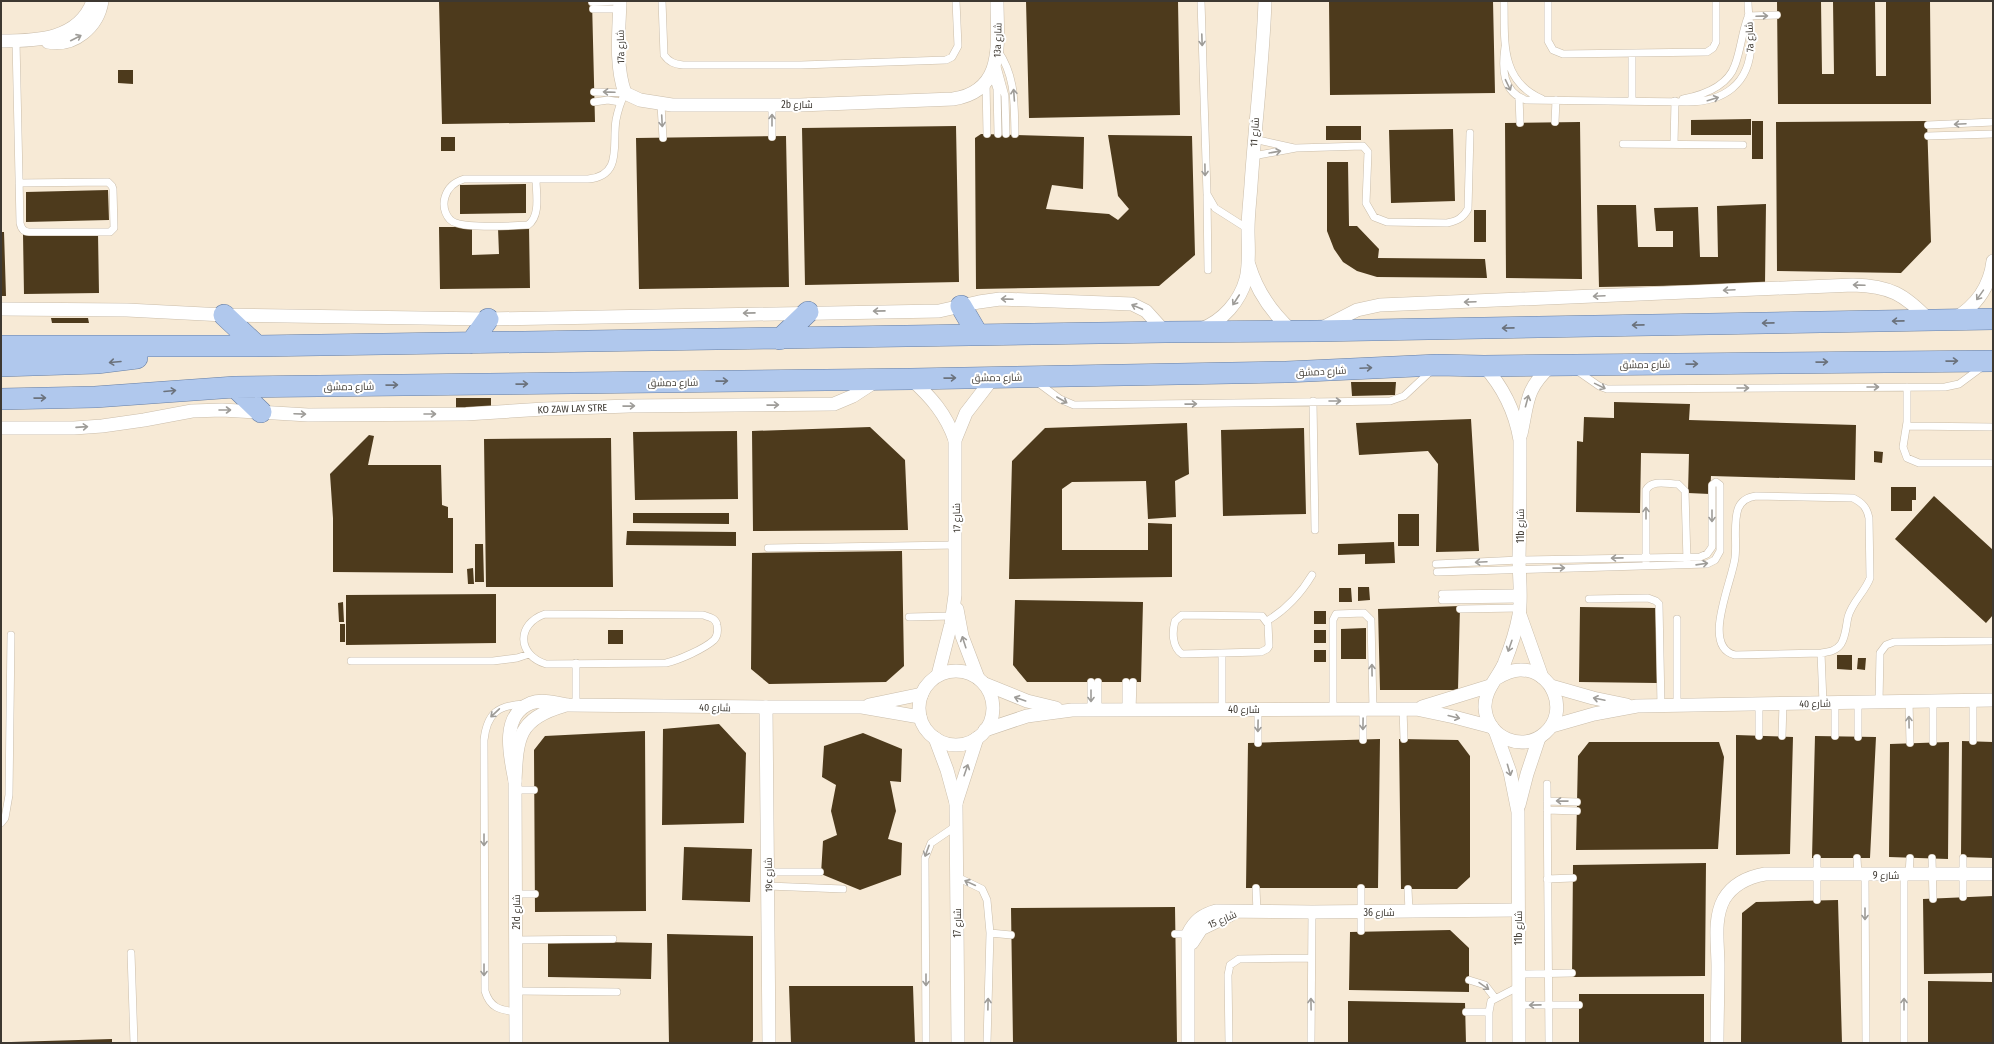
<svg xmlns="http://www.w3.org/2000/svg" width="1994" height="1044" viewBox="0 0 1994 1044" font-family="'Fira Sans Condensed',Cairo,sans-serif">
<rect width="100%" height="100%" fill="#f7ead6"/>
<!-- building -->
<path fill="#4d3a1c" d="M439 1H592L595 122 442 124Z
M1026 1H1178L1180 115 1029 118Z
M1329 1H1493L1495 93 1330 95Z
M1777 1H1821L1822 74H1834L1833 1H1875L1876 76H1886V1H1930L1931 104H1778Z
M118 70H133V84L118 83Z
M1751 119V135H1691V120Z
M1752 121H1763V159H1752Z
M1927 121 1931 242 1901 273 1777 271 1776 122Z
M1580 122 1582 279 1506 278 1505 123Z
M956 126 959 282 805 285 802 128Z
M1326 126H1361V140H1326Z
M1453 129 1455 201 1391 203 1389 130Z
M981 134 1084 137 1083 189 1052 185 1046 209 1109 214 1118 220 1129 209 1118 196 1108 135 1192 136 1195 255 1159 286 976 289 975 138Z
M786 136 789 287 639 289 636 138Z
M441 137H455V151H441Z
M1327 162H1348L1349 226H1357L1379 249 1378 258 1485 259 1487 278 1377 277 1357 271 1343 262 1334 249 1327 231Z
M526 184V213L460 214V185Z
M108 190 109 220 26 222V192Z
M1766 204 1765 284 1599 287 1597 205H1636L1638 247H1673V231H1656L1654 208 1698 207 1700 257H1718L1717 206Z
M1474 210H1486V242H1474Z
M439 227H472V255L499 254 498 228 529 227 530 288 440 289Z
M1 232H4L6 296H1Z
M98 233 99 293 24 294 23 234Z
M51 318H88L89 323H52Z
M1351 382H1396L1395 395 1352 396Z
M456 398H491V409H456Z
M1614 402 1690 404 1689 420 1856 425 1855 480 1711 476 1710 494 1688 493 1689 454 1641 453 1640 513 1576 512 1577 441 1583 442 1584 417 1614 418Z
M1471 419 1479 551 1436 552 1438 464 1428 451 1359 455 1356 423Z
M1187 423 1189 474 1175 481 1176 517 1148 519 1146 481 1072 482 1062 489V550H1148V523L1172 524V577L1009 579 1012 461 1045 428Z
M870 427 905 460 908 530 753 531 752 431Z
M1304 428 1306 514 1223 516 1221 430Z
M737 431 738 499 635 500 633 432Z
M369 435 374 436 368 465H441L442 505 448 507V518H453V573L333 572V518L330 474Z
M611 438 613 587H486L484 439Z
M1874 451 1883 452 1882 463 1874 462Z
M1891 487H1916V500H1912V511H1891Z
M1934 496 1993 550V615L1986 623 1895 539Z
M633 513H729V524L633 523Z
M1398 514H1419V546H1398Z
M627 531 736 532V546L626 545Z
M1394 542 1395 563 1365 564V554L1338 555V544Z
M475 544H483L484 582H475Z
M902 551 904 666 886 682 769 684 751 669 752 553Z
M473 568 474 584H468L467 569Z
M1358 587H1369L1370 600 1358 601Z
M1339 588H1351L1352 602H1339Z
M496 594V643L346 645V595Z
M1015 600 1143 602 1141 682H1027L1013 665Z
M343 602 344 622H339L338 603Z
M1460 606 1458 690H1380L1378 609Z
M1580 607 1657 608V683L1579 682Z
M1314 611H1326V624H1314Z
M340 624H345V642H340Z
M1366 628V659H1341V629Z
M608 630H623V644H608Z
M1314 630H1326V643H1314Z
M1314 650H1326V662H1314Z
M1837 655H1852V670L1837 669Z
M1858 658H1866L1865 670 1857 669Z
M719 724 746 753 744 823 662 825 663 729Z
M645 731 646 911 535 912 534 750 545 736Z
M863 733 902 749 901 782 890 781 896 811 888 839 902 843 901 875 860 890 821 874 823 841 837 835 831 811 836 785 822 777 824 746Z
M1736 735 1793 737 1790 854 1736 855Z
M1815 736 1876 737 1870 858H1812Z
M1380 739 1378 888H1246L1248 743Z
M1399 739 1458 740 1470 756V877L1457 889H1401Z
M1962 741 1993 742V858L1961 857Z
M1589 742H1719L1724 757 1718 849 1576 850 1578 756Z
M1949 742 1948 859 1889 857 1890 744Z
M684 847 752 849 750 902 682 900Z
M1706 863 1705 976 1572 977 1573 865Z
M1993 896V973L1924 974 1923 899Z
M1838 900 1842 1043H1741L1742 913 1756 902Z
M1175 907 1177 1043H1013L1011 908Z
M1450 930 1469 948V992L1349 990 1350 932Z
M667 934 753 936V1040L752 1043H669Z
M548 941 652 943 651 979 548 977Z
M1928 981 1993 982V1043H1928Z
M789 986H913L915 1043H791Z
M1579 994H1704V1043H1579Z
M1348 1001 1465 1003 1466 1043H1348Z
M112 1039V1043H11V1042Z"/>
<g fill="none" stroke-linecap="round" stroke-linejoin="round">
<defs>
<path id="service" d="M662 1 664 55C669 62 674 64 683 65H801L946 60 952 57 958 46 956 1
M1201 1 1207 194 1215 208 1248 229
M1504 1C1505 39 1499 81 1542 99
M1548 1V41L1553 50 1563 54 1707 52 1713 48 1716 42V1
M592 2 622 1
M593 9H620
M1748 16 1777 15
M16 41 20 223C21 228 23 232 29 232H110L114 228 113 189 112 186 108 182 19 183
M1505 47C1502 68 1502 92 1526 100L1687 102C1724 102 1750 84 1751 44 1751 30 1748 15 1748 1
M998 51C1016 77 1014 104 1015 134
M1632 54V100
M996 63 1005 96 1006 134
M992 73 997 89 998 134
M986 82 987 134
M1519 97 1520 123
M1683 99C1703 95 1728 86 1735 65 1741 49 1742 32 1748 17
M594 102 608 100 620 102
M772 103V137
M661 105 663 138
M1555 122 1556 100
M1928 125 1993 122
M1928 136 1993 134
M1254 139 1294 148
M1623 144 1743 145
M1674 144 1675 101
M1253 156 1296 148 1363 146 1368 152 1366 203 1374 217 1387 222 1447 223C1457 221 1463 218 1468 209L1470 133
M536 179C536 193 541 216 528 225 513 226 468 228 456 223 446 220 442 207 445 197 448 187 454 182 464 179H588C623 176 612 144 616 120 618 110 621 101 625 93L594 92
M1207 196 1208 270
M1576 370 1599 386 1607 389 1945 387 1959 384 1982 367
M1037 382 1060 399 1074 405 1390 401 1404 396 1433 369
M1907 387V422L1903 447 1907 458 1919 463H1993
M1313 401 1315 530
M1907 426 1993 427
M1756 496 1853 498C1863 503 1867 508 1869 518L1870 578C1865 592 1852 602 1848 617 1846 626 1846 636 1841 644 1836 651 1829 652 1821 653L1735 655C1701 647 1732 582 1735 558 1737 543 1733 524 1738 509 1741 501 1748 497 1756 496Z
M768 548 956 545
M1646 562V490C1652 479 1668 484 1678 484L1685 491 1687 561
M1436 564 1519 560 1700 557 1707 554 1712 547V485L1716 482 1720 485V551L1715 560 1707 564 1437 572
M1442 594 1519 593
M1589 599 1648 598 1656 601 1659 604 1661 706
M1442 600 1519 599
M1460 609 1519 608
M545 614 703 615C709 617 716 618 717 625 718 631 718 636 714 640 704 649 679 660 666 663L546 664C517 655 516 624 545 614Z
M1182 615 1262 616 1268 624 1269 646 1267 649 1261 652 1182 654C1172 647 1172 632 1175 621Z
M909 617 952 616
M1267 621C1287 609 1300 595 1312 575
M1821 653 1823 703
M1222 654V710
M351 661H493L517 658 529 654
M1126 682V710
M1909 701 1910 743
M1933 701V742
M1879 702 1880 653 1886 645 1894 642 1993 641
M1835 703V736
M576 704V663
M1759 704V736
M1677 706V619
M1333 709V620L1336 614 1364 613 1371 620 1373 709
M1403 709 1404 739
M1091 710V682
M1098 710V682
M1132 710 1133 682
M1782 736 1783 704
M1858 737V702
M1363 740V709
M1973 741V700
M1258 743V709
M1547 784 1549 1043
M515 790H534
M1547 801 1577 802
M1547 810 1577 811
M1 823 5 818 9 795 11 635
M1817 858V900
M1857 858 1858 875
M1932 858 1933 899
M768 872H820
M1865 875 1866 1043
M1909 875 1910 858
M957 877 982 889 987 900 990 933 987 1043
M1547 879 1573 878
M768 886 843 889
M1256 888 1257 912
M1361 888V931
M1408 889 1409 911
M516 894H535
M1963 897V858
M990 933 1011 935
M1175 934H1188
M516 940 613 939
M131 953 134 1043
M1518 974 1572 973
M1469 980 1485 985 1495 998
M516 991 617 992
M1518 1005H1579
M516 1012C500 1010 490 1008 485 991L484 740C487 713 498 705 525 704
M1466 1012H1489
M926 1043 925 858 931 843 956 826
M1229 1043 1228 975 1230 965 1239 959 1310 958
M1311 1043 1312 912
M1489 1043V1012L1491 1001 1518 987
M1904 1043V875"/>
<g id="minor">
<path d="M620 1C619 31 615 65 625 93L640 100 672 105H800L953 99C1006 91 997 42 997 1"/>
<path d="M1 41C36 41 79 40 93 1"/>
<path d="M48 42C74 47 98 27 102 1"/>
<path d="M1249 265C1257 292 1271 312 1292 331"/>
<path d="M1 309 127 310 224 315 488 319 939 311 979 302 1000 299 1132 304 1146 311 1165 332"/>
<path d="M1954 319C1976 306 1990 286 1993 261"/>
<path d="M1201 329C1223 321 1240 301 1246 279 1250 263 1248 246 1248 230 1248 215 1250 200 1251 185 1255 124 1263 62 1265 1"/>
<path d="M1320 329 1357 310 1380 305 1853 285C1890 286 1904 294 1929 320"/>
<path d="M1484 366C1504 388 1515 411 1520 440 1520 479 1520 518 1519 558 1519 576 1522 597 1519 615 1516 632 1510 649 1504 664 1497 679 1484 691 1485 708 1487 738 1523 753 1545 733 1570 711 1552 669 1520 670 1511 670 1504 674 1497 678"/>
<path d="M911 379C931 397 946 414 955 440"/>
<path id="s1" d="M1 428H74L102 426 144 420 192 411 222 410 308 415 466 414 544 409 629 406 834 404 853 396 876 381"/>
<path d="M1521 434C1528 403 1525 389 1551 366"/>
<path d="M957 609 962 636 978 678"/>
<path d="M1520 615 1542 677"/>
<circle cx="956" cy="708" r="37"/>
<path d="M938 675 951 624 955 595V440L966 413 993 378"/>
<path d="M985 684 1027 701 1056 708"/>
<path d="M1551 686 1593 698 1627 705"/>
<path d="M869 705 922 694"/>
<path d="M766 707 769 1043"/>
<path d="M1422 707 1490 686"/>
<path d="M1552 726 1594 714 1637 706 1993 700"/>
<path d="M985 730 1027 716 1072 710 1416 709 1454 717 1492 727"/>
<path d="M1496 733 1510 772 1518 812 1519 1043"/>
<path d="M935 738 947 770 956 803 958 1043"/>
<path d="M515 781C510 756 500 715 531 703 542 699 556 703 568 705L766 707H862L920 717"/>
<path d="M956 803 977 738"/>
<path d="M1519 805 1527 774 1539 738"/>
<path d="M1192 943 1201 929 1230 915"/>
<path d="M516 1043 515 781C517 738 518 719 563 706"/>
<path d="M1188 1043V934C1194 921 1202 915 1216 911L1312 912 1518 910"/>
<path d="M1717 1043C1717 1017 1718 992 1718 966 1718 944 1713 919 1724 899 1733 884 1748 877 1765 874H1993"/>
</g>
<path id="primary" d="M961 306 978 335
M224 315 257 346
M780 339 808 312
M471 343 488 319
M1 346H257L1165 332 1316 331 1993 319
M1 366 97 363 137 358
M235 387 261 412
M1 399 95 397 235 387 911 379 1286 372 1437 365 1484 366 1993 361"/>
</defs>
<!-- service casing -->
<use href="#service" stroke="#cabdaa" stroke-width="8"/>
<!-- minor casing -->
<use href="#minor" stroke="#cabdaa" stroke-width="14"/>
<!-- primary casing -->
<use href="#primary" stroke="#667ea3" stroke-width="22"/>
<!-- service -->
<use href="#service" stroke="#fff" stroke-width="7"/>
<!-- minor -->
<use href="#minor" stroke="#fff" stroke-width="13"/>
<!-- primary -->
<use href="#primary" stroke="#b0c8ed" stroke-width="21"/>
</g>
<!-- one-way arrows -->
<defs><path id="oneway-shaft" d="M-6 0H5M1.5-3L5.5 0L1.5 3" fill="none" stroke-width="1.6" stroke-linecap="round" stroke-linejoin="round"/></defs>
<g stroke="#9e9c98">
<use href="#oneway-shaft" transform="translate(1762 16) rotate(-2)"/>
<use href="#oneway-shaft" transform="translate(76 38) rotate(-27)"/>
<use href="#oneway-shaft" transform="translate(1202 40) rotate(88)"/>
<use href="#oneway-shaft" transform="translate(1508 85) rotate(64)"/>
<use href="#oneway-shaft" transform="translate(609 92) rotate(-178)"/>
<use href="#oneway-shaft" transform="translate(1014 95) rotate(-94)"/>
<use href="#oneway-shaft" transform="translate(1713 99) rotate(-17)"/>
<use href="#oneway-shaft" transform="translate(772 120) rotate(-90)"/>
<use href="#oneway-shaft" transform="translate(662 121) rotate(87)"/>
<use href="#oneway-shaft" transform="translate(1960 124) rotate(177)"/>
<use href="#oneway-shaft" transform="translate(1275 152) rotate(-10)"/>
<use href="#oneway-shaft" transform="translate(1205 170) rotate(89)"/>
<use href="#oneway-shaft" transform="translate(1859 285) rotate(-178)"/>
<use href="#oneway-shaft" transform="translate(1729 290) rotate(177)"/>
<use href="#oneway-shaft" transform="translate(1980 295) rotate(125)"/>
<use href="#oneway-shaft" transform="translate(1599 296) rotate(177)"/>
<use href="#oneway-shaft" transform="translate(1007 299) rotate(-178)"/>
<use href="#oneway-shaft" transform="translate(1236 300) rotate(123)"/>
<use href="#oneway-shaft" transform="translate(1470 302) rotate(178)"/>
<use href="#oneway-shaft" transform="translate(1137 307) rotate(-157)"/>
<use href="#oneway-shaft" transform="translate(879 311) rotate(179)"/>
<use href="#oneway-shaft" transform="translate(749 313) rotate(179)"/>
<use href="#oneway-shaft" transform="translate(1600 386) rotate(26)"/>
<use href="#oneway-shaft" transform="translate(1873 387)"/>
<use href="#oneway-shaft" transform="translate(1743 388)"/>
<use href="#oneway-shaft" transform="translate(1062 400) rotate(30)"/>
<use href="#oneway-shaft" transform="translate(1335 401)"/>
<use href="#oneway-shaft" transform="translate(1527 401) rotate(-75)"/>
<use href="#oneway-shaft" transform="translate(1191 404) rotate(-1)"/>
<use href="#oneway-shaft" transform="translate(773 405) rotate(-1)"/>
<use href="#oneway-shaft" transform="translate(629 406) rotate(-1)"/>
<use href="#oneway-shaft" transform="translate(225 410)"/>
<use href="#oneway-shaft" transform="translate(300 414) rotate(2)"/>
<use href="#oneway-shaft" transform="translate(430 414)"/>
<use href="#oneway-shaft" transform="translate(82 427) rotate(-4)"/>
<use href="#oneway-shaft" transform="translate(1646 513) rotate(-90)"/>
<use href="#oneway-shaft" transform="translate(1712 516) rotate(90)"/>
<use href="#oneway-shaft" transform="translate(1617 558) rotate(179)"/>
<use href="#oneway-shaft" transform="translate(1481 562) rotate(177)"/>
<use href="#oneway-shaft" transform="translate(1702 564) rotate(-8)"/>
<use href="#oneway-shaft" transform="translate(1559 568) rotate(-1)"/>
<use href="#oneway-shaft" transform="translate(964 642) rotate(-108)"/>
<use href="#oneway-shaft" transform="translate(1510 646) rotate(109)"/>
<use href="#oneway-shaft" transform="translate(1372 670) rotate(-91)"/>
<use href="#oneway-shaft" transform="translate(1091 696) rotate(90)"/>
<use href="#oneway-shaft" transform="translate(1020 699) rotate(-161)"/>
<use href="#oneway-shaft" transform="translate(1599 699) rotate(-168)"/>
<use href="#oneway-shaft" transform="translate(495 713) rotate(137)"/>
<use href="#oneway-shaft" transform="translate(1454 717) rotate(14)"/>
<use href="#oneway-shaft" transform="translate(1909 722) rotate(-91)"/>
<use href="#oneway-shaft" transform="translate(1363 724) rotate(91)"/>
<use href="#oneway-shaft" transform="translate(1258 726) rotate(91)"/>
<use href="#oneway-shaft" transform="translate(966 770) rotate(-71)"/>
<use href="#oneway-shaft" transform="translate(1509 770) rotate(74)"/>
<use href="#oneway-shaft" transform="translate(1562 801) rotate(-179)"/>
<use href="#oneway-shaft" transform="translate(484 840) rotate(90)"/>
<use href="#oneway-shaft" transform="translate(927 851) rotate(110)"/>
<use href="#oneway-shaft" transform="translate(970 883) rotate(-155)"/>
<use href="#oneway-shaft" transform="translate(1865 914) rotate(90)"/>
<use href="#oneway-shaft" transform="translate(484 970) rotate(90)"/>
<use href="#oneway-shaft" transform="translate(926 980) rotate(90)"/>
<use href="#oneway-shaft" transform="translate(1484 986) rotate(35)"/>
<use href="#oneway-shaft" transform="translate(988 1004) rotate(-89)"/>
<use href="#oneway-shaft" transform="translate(1311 1004) rotate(-91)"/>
<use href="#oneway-shaft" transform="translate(1904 1004) rotate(-90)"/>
<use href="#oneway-shaft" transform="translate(1535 1005) rotate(179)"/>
</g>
<g stroke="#6b727c">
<use href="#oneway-shaft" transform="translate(1898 321) rotate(179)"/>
<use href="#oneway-shaft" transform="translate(1768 323) rotate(179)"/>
<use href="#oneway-shaft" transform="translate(1638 325) rotate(179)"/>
<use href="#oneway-shaft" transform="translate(1508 328) rotate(179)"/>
<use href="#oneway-shaft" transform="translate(1952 361) rotate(-1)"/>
<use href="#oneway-shaft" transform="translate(115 362) rotate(175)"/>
<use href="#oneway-shaft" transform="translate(1822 362) rotate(-1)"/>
<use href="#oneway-shaft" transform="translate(1692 364) rotate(-1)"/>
<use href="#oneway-shaft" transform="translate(1366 368) rotate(-3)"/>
<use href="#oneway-shaft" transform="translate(950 378) rotate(-1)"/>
<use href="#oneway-shaft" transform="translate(722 381) rotate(-1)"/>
<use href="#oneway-shaft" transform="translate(522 384) rotate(-1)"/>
<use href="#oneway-shaft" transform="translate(392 385) rotate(-1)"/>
<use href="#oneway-shaft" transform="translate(170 391) rotate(-5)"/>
<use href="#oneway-shaft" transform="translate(40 398) rotate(-1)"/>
</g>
<g text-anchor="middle" stroke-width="4" stroke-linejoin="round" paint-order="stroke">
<!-- street labels -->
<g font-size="10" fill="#3d3831" stroke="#fff">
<text transform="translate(1749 37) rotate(-92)" y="4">7a شارع</text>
<text transform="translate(997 40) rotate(-88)" y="4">13a شارع</text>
<text transform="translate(620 47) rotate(-91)" y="4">17a شارع</text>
<text x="797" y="108">2b شارع</text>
<text transform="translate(1254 132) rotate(-86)" y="4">شارع 11</text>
<text transform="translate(1645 364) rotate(-1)" y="4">شارع دمشق</text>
<text transform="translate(1321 371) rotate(-3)" y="4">شارع دمشق</text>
<text transform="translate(997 377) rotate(-1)" y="4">شارع دمشق</text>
<text transform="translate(673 382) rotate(-1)" y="4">شارع دمشق</text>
<text transform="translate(349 386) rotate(-1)" y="4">شارع دمشق</text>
<text dy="4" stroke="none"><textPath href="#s1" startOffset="573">KO ZAW LAY STRE</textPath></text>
<text transform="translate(956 518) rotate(-91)" y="4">شارع 17</text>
<text transform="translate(1520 526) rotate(-90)" y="4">11b شارع</text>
<text transform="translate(1815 703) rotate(-1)" y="4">شارع 40</text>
<text transform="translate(715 707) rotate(1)" y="4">شارع 40</text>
<text x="1244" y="713">شارع 40</text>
<text transform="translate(768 875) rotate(-91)" y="4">19c شارع</text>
<text x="1886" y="879">شارع 9</text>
<text transform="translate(516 912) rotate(-90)" y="4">21d شارع</text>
<text x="1379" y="916">شارع 36</text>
<text transform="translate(1222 919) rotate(-23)" y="4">شارع 15</text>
<text transform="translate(957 923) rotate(-90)" y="4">شارع 17</text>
<text transform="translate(1518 928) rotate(-90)" y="4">11b شارع</text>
</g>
</g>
<!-- border -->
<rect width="1994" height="1044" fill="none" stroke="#3d3831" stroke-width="4"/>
</svg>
